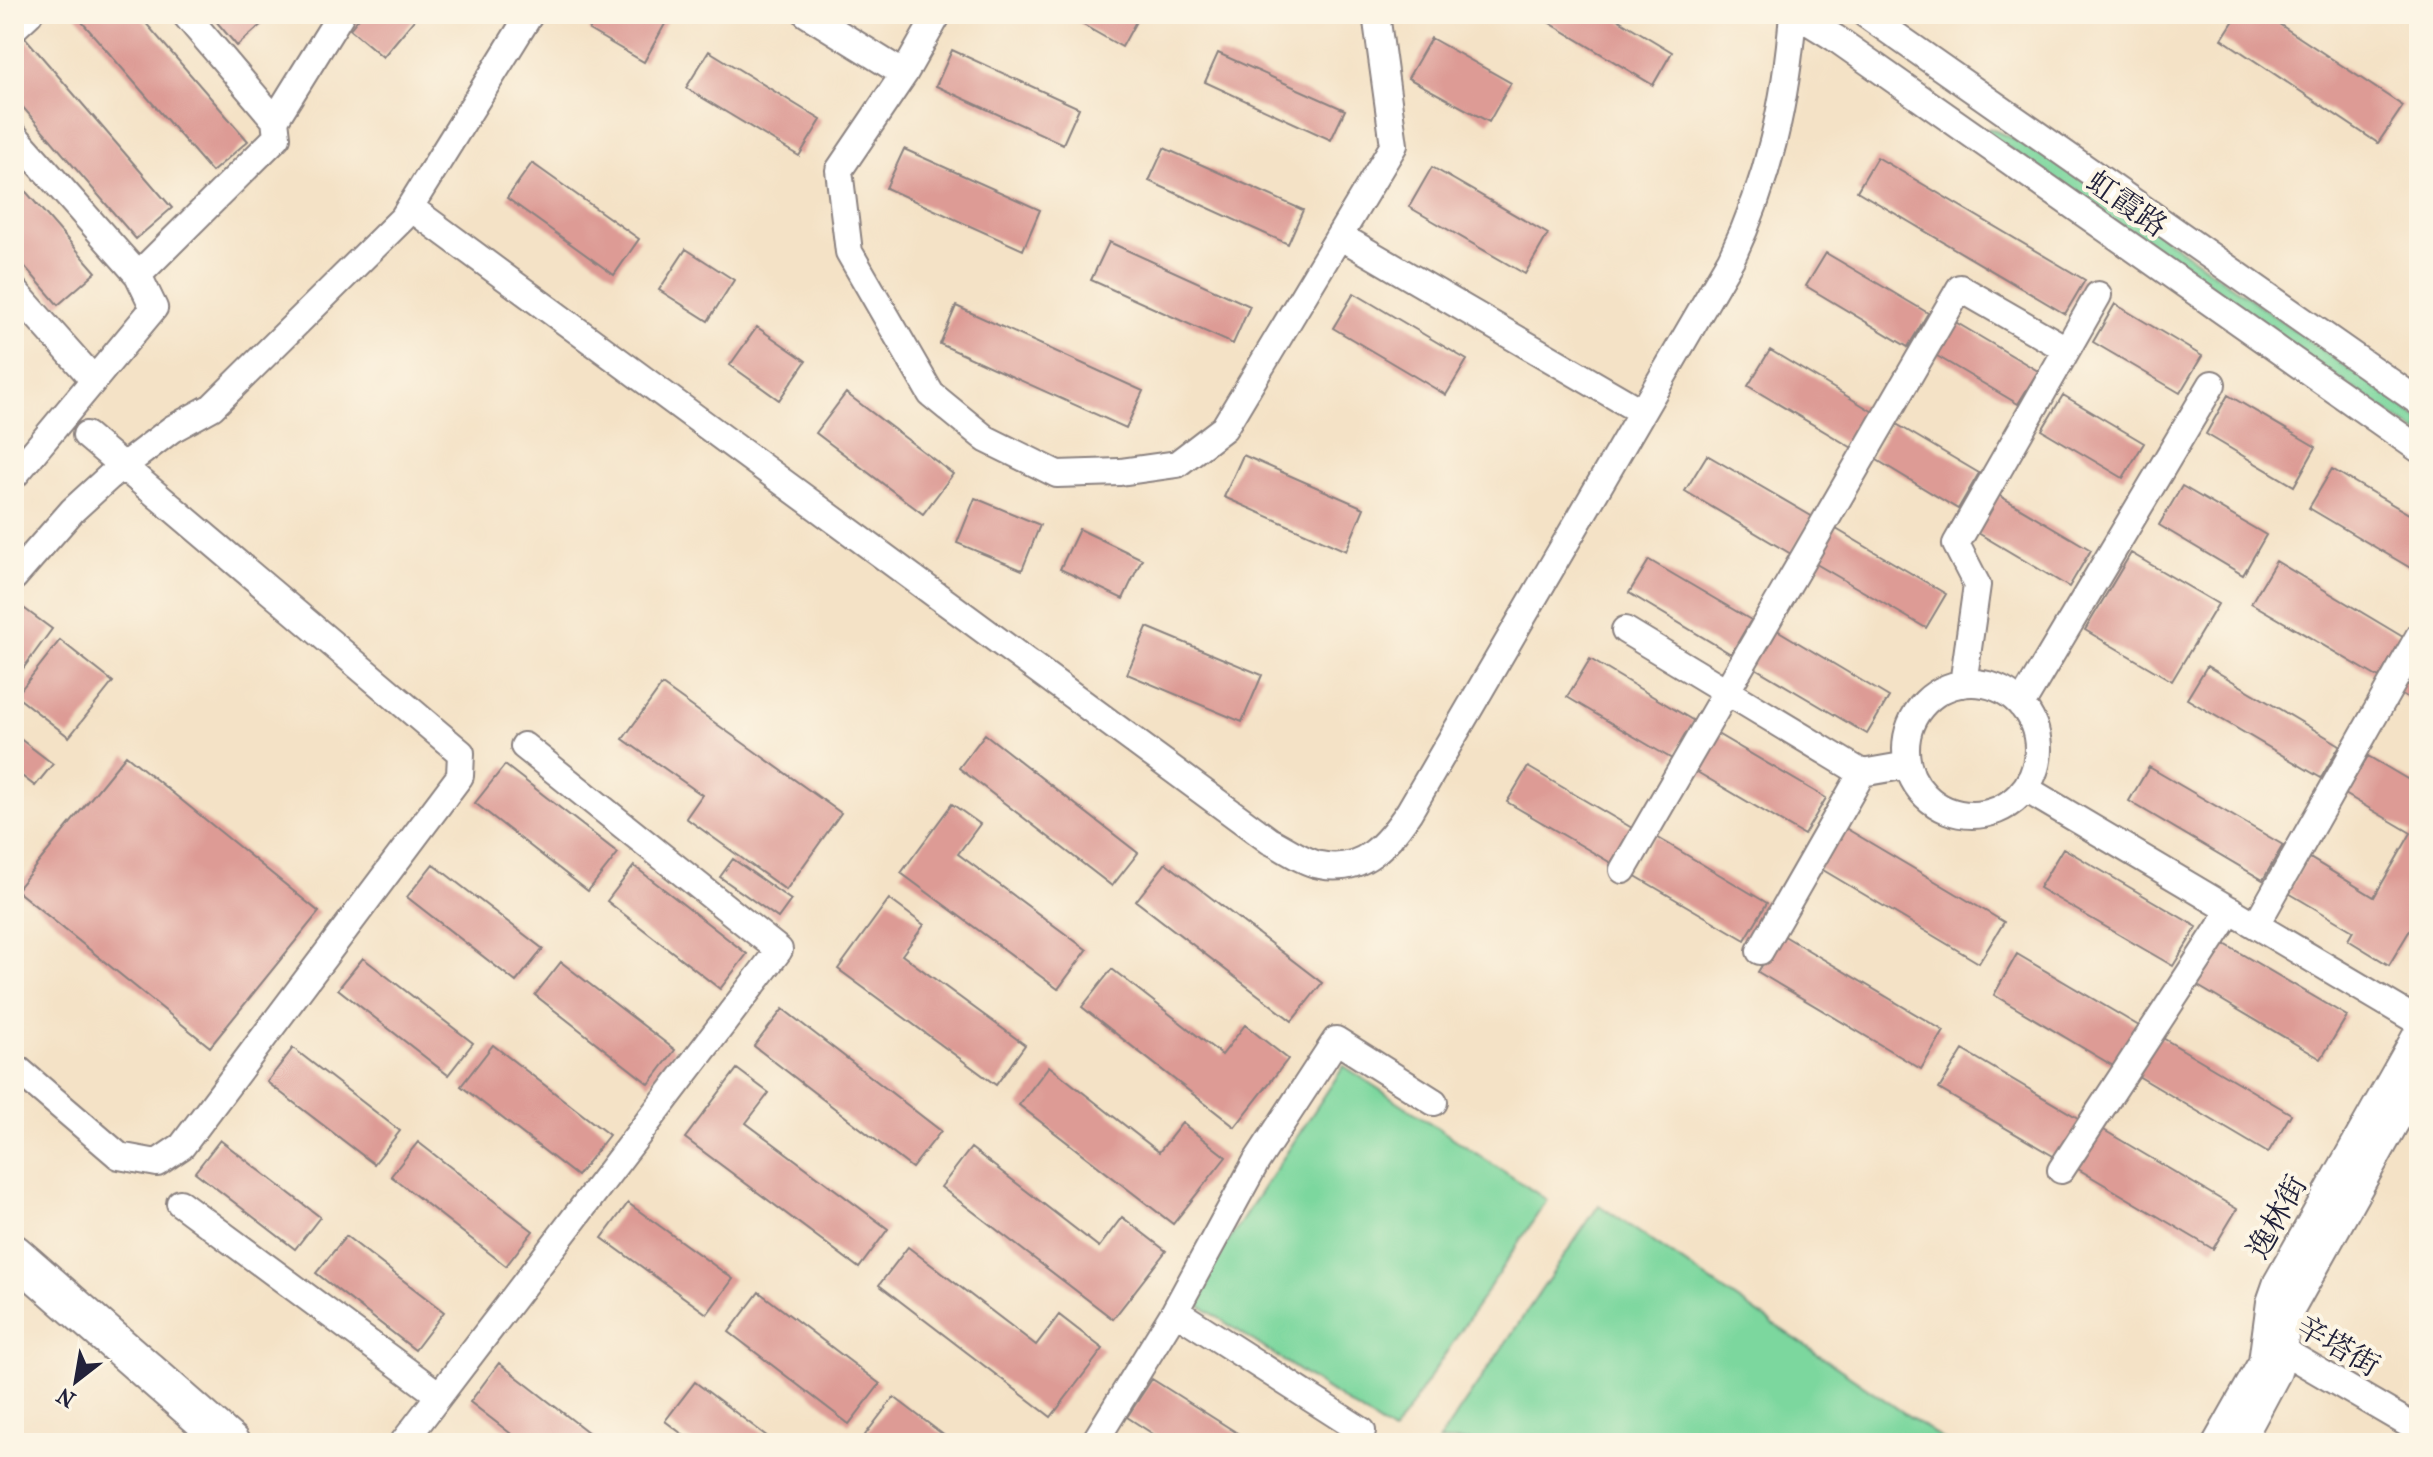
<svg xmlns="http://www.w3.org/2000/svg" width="2433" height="1457" viewBox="0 0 2433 1457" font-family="'IM FELL French Canon','Noto Serif SC',serif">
<rect width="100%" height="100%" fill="#fcf5e5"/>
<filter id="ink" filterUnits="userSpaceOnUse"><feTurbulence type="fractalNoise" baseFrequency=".0125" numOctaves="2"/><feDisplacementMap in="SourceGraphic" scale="16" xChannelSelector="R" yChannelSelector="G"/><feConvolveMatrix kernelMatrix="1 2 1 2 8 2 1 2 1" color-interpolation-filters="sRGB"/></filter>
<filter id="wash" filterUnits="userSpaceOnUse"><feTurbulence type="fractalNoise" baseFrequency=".006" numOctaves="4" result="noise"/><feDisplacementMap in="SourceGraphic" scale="32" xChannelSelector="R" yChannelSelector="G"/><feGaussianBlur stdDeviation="1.8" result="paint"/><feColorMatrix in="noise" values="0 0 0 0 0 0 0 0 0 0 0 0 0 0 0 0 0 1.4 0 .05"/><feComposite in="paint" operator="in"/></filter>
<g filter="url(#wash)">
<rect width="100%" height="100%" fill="#f4e2c6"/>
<!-- green -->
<path fill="#7cd79e" stroke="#4f7c6c" stroke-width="2" d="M1989 128 2044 152 2419 419V434L1986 132Z
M1344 1066 1547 1200 1393 1433 1190 1299Z
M1599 1205 1948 1443 1439 1441Z"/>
<g id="blocks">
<!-- building -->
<path fill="#dd9b95" d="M75 14H138L248 141 212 172Z
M210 14H273L237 46Z
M362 14H419L383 57 350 29Z
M598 14H669L670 15 644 62 589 30Z
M1064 14H1140L1122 47Z
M1535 14H1609L1672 52 1653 85Z
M2238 14H2264L2403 106 2378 143 2222 39Z
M23 35 172 208 136 239 14 97V43Z
M1431 38 1511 83 1489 122 1408 78Z
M952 50 1079 108 1063 144 936 86Z
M709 51 821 120 799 156 686 88Z
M1218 53 1345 110 1331 140 1205 82Z
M1164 148 1303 210 1288 244 1149 181Z
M904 149 1040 210 1023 250 886 188Z
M1877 157 2085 280 2065 314 1857 191Z
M532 163 639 239 614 275 507 198Z
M1432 167 1548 234 1525 274 1409 207Z
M14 178 96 272 58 305 14 254Z
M1109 242 1250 306 1233 344 1091 280Z
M686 249 734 280 708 321 659 290Z
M1826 253 1928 313 1908 347 1806 286Z
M1354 293 1467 360 1446 395 1333 328Z
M2115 304 2202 356 2180 393 2093 342Z
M956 306 1143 391 1126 428 940 344Z
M1952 320 2038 371 2018 404 1932 353Z
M757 327 806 361 779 400 730 365Z
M1770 350 1875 413 1854 449 1748 386Z
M846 393 953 474 923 514 816 433Z
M2063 395 2144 443 2123 478 2042 430Z
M2228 395 2316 447 2294 486 2206 434Z
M1893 422 1979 473 1958 509 1872 457Z
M1243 455 1364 508 1346 551 1224 497Z
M1707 455 1813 517 1791 554 1685 491Z
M2332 469 2419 520V573L2309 508Z
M2182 486 2266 535 2243 575 2159 525Z
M1995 493 2091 550 2069 587 1973 530Z
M975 498 1040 525 1022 570 957 543Z
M1831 526 1946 594 1926 628 1811 561Z
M1079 529 1142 559 1123 599 1060 569Z
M2131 553 2218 604 2172 681 2085 630Z
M1649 560 1751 620 1731 654 1629 593Z
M2276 561 2403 637 2379 678 2251 603Z
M14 601 52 629 14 681Z
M1147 627 1262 675 1242 722 1127 674Z
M1772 627 1889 697 1867 734 1750 665Z
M60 640 113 682 69 737 16 696Z
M2419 652V705L2395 691Z
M1590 659 1694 721 1672 759 1567 697Z
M2207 666 2340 745 2321 778 2187 699Z
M662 685 841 813 786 890 686 818 702 795 623 739Z
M1714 732 1826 798 1804 835 1692 769Z
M985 734 1138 853 1112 886 959 768Z
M15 735 53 764 35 786 14 770Z
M126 755 319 912 210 1047 16 890Z
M2368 756 2419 786V915L2389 965 2348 940 2353 931 2287 892 2308 857 2374 897 2411 833 2345 794Z
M505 765 618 853 588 891 475 803Z
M1528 767 1632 828 1611 863 1507 802Z
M2149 767 2283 845 2263 880 2129 801Z
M952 804 980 824 958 854 1087 950 1058 989 901 873Z
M1842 826 2004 922 1979 963 1818 867Z
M1655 836 1767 903 1745 940 1632 874Z
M2063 848 2197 927 2173 966 2039 888Z
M733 859 791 900 778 918 720 877Z
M1166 863 1322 983 1292 1021 1136 901Z
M433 864 543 949 516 982 407 897Z
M634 866 747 954 720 989 607 901Z
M889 899 924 925 902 955 1025 1045 996 1085 838 969Z
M1781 934 1944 1031 1921 1069 1758 972Z
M2223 943 2347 1016 2321 1059 2198 986Z
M2017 954 2139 1026 2115 1067 1994 995Z
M363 958 473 1043 448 1075 338 989Z
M561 962 675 1050 649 1084 535 995Z
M1112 969 1222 1055 1245 1025 1288 1059 1235 1127 1082 1007Z
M783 1009 941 1131 912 1168 754 1046Z
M2156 1034 2291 1114 2268 1153 2133 1073Z
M493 1045 609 1135 577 1176 461 1086Z
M293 1048 400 1131 374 1164 267 1082Z
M1963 1050 2083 1121 2060 1160 1939 1089Z
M1049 1066 1159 1152 1182 1123 1226 1157 1173 1224 1019 1105Z
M737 1069 769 1093 746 1123 888 1229 859 1268 685 1138Z
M2102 1129 2237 1209 2213 1249 2078 1169Z
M220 1140 320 1217 295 1249 195 1172Z
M418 1142 533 1231 506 1266 391 1176Z
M971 1148 1099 1247 1122 1217 1166 1251 1113 1319 941 1187Z
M628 1203 733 1279 707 1314 602 1238Z
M346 1236 444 1312 415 1350 316 1273Z
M908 1247 1036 1345 1059 1315 1103 1349 1051 1417 879 1285Z
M759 1292 880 1384 849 1424 729 1332Z
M499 1363 602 1443H523L470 1402Z
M1152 1379 1253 1443H1167L1127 1417Z
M695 1382 776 1443H694L665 1421Z
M894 1397 954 1443H875L865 1435Z"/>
</g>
</g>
<g filter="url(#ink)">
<use href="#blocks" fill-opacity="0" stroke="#8b8280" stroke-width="2"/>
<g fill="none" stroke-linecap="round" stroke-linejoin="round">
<defs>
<path id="minor" d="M185 14 275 120
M807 14 904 74
M938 14 904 74 839 170 849 252 931 394 986 439 1057 474 1120 472 1177 464 1224 428 1394 145 1376 14
M1796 14 1835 38 2419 449
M1865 14 2419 402
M14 28 29 14
M14 135 138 275 154 308 14 476
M411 208 1270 841C1285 848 1303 862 1320 865 1363 874 1388 843 1409 812L1731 259C1769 180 1786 101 1793 14
M1340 236 1642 412
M138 275 277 137 275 120 341 14
M14 290 94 380
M14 577 73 510 109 477 172 429 212 407 403 218 530 14
M1625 630 1862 773 1908 765
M1906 749a66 66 0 1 1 132 0a66 66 0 1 1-132 0Z
M1963 684 1977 585 1956 544 2098 295
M2021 705 2212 384
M2026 789 2419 1022
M1623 870 1960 288 2066 349
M2256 925 2419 636
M1760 951 1862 773
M14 1066 119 1156 157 1163 182 1146 460 776 461 753 86 435
M2061 1170 2231 910
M180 1203 439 1395
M1175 1311 1362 1431 1354 1443
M2270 1343 2419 1430
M403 1443 779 950 524 746
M1094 1443 1175 1311 1256 1162 1336 1040 1434 1102
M2216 1443 2262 1362 2270 1302 2277 1282 2419 1030
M2240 1443 2278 1372 2290 1312 2419 1081"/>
<path id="highway" d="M14 1254 230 1443"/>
</defs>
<!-- minor casing -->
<use href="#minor" stroke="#8b8280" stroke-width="30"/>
<!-- highway casing -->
<use href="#highway" stroke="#8b8280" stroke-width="42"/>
<!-- minor -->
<use href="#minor" stroke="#fff" stroke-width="26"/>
<!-- highway -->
<use href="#highway" stroke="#fff" stroke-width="38"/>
</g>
</g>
<g text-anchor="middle" stroke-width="8" stroke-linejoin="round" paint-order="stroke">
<!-- street labels -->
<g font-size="30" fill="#22223b" stroke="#fcf5e5">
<text transform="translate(2127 204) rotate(35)" y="10">虹霞路</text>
<text transform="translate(2277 1217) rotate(-61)" y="10">逸林街</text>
<text transform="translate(2338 1346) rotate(30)" y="10">辛塔街</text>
</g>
</g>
<!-- margin -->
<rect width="2433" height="1457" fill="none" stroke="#fcf5e5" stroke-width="48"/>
<!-- north arrow -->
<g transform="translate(76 1381) rotate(211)" stroke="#fcf5e5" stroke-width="6" paint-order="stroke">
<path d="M0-6L14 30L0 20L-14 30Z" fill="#22223b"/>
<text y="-12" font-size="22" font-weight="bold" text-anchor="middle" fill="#22223b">N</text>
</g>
</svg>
